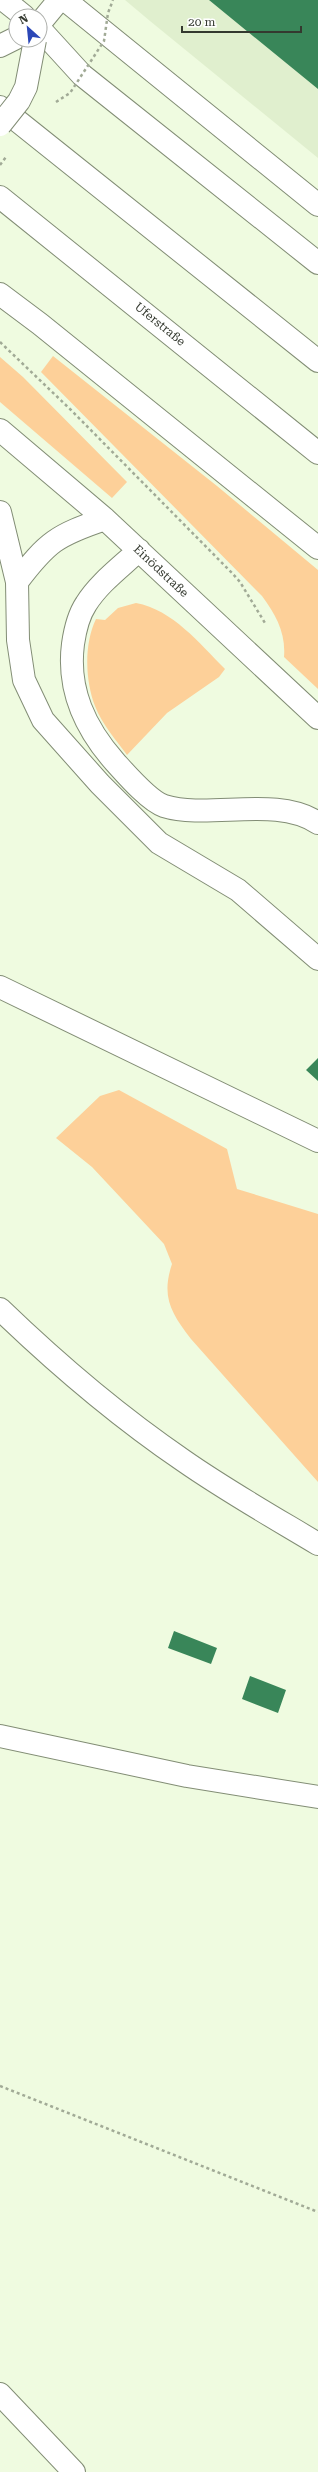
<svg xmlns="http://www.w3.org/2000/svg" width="318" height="2472" viewBox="0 0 318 2472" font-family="'Roboto Serif',serif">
<rect width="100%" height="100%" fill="#effbe0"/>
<!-- built -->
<path fill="#e0efce" d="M125 0H318V158L150 21Z"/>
<!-- green -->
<path fill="#fdd099" d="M53 356 217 486 318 570V689L284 657C286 633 276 615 262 596L41 372Z
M0 357 23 377 127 482 112 498 0 402Z
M136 603C173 610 199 643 225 669L219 677 167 713 127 755C116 740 102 724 95 706 85 680 84 644 96 619L105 620 118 608Z
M119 1090 227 1149 237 1189 318 1214V1482L191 1339C171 1313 161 1297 172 1264L164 1244 92 1167 56 1138 100 1096Z"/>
<!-- building -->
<path fill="#398659" d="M209 0H318V89Z
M318 1058V1081L306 1070Z
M174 1631 217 1648 211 1664 168 1648Z
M250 1676 286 1690 278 1713 242 1699Z"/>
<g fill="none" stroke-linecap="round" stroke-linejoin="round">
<defs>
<path id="minor" d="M65 0 318 205
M0 430 105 519 318 718
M0 512 17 582 18 640 24 680 43 720 100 784 159 843 238 890 318 959
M139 550C121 567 99 583 86 604 78 616 75 630 73 644 67 690 85 728 115 762 125 773 149 801 164 806 209 820 276 795 318 823
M17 582C47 542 57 535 105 519
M0 987 318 1141
M0 1309C57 1364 118 1416 184 1461 227 1491 273 1517 318 1544
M0 1736 187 1776 318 1797
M0 2394 74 2472"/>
<path id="major" d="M40 23 59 0
M0 46 16 38"/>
<path id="highway" d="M4 0 24 16
M40 29 82 75 318 263
M0 107 318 361
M0 197 318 453
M0 294 40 324 318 548"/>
</defs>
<!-- minor casing -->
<use href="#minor" stroke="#828d75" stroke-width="24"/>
<!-- major casing -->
<use href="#major" stroke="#828d75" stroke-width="24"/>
<!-- highway casing -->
<use href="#highway" stroke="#828d75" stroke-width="24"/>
<!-- path -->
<path stroke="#a1aa96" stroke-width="2.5" stroke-dasharray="3 3" stroke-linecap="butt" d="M0 342 71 410 232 573 240 582 265 623
M0 2086 318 2212"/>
<!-- minor -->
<use href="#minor" stroke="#fff" stroke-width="22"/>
<!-- major -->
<use href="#major" stroke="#fff" stroke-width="22"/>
<!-- highway -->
<use href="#highway" stroke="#fff" stroke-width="22"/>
<defs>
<path id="major-bridge" d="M0 125 19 101 26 87 35 40"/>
</defs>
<!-- major-bridge casing -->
<use href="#major-bridge" stroke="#828d75" stroke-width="24" stroke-linecap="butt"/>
<!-- path-bridge -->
<path stroke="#a1aa96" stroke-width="2.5" stroke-dasharray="3 3" stroke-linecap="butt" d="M56 102 70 93 104 41 108 13 113 0
M0 165 6 157"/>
<!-- major-bridge -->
<use href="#major-bridge" stroke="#fff" stroke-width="22"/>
</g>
<g text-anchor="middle" stroke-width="4" stroke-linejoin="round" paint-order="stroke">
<!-- street labels -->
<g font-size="12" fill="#34392f" stroke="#fff">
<text transform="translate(160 324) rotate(39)" y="4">Uferstraße</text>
<text transform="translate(161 571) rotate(43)" y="4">Einödstraße</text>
</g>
</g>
<!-- north arrow -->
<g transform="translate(28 28) rotate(333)"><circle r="19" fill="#ffffff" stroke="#aeb0ac"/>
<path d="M0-3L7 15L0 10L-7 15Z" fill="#2b47b7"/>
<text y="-6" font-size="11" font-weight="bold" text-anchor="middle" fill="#34392f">N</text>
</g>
<!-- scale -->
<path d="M182 26v6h119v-6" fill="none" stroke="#34392f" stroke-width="2"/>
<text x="188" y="26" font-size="12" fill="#34392f" stroke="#ffffff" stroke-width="3" paint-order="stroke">20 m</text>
</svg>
